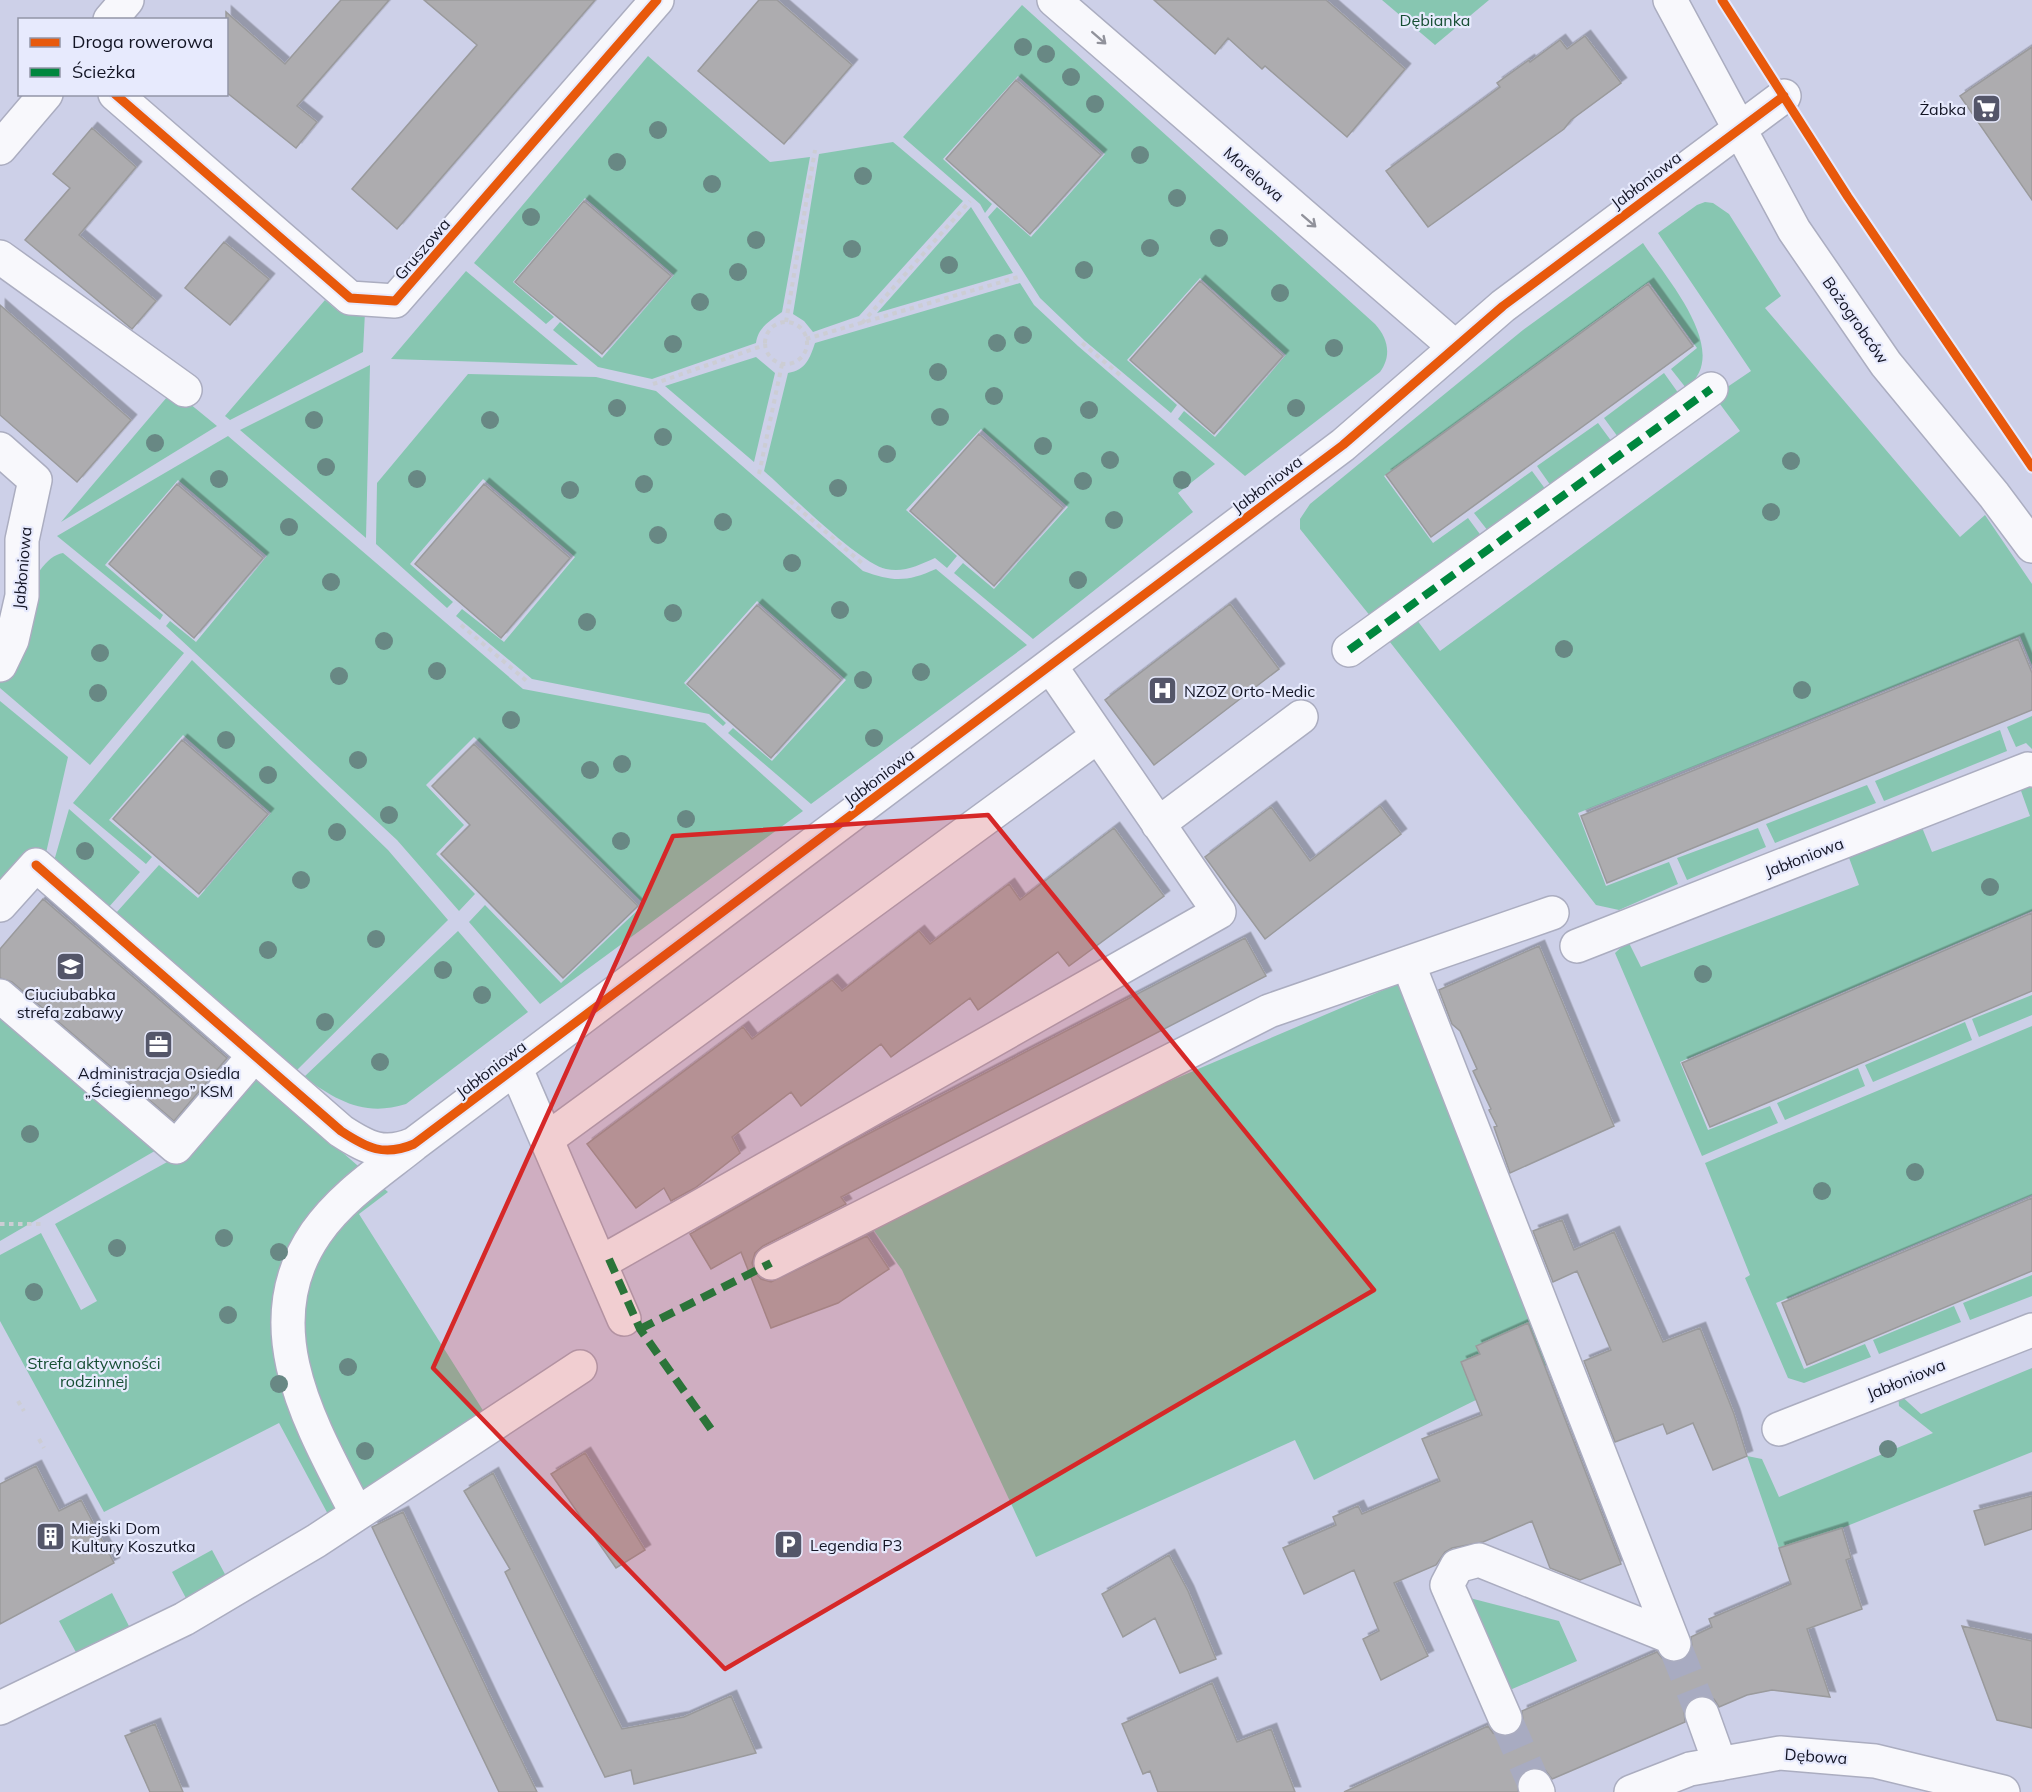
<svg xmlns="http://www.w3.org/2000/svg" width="2032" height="1792" viewBox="0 0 2032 1792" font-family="Mulish,sans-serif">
<defs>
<filter id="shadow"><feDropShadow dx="5.5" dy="-5.5" stdDeviation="0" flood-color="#0004"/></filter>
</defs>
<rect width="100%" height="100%" fill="#cdd0e8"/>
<!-- green -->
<path fill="#87c6b1" d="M1382 0H1489L1435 45Z
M1022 5 1375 324C1388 338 1392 356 1380 372L1245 476 1178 419 1184 411 1215 437 1286 355 1200 278 1127 360 1177 405 1171 413 1085 341 1040 298 988 217 997 207 1031 237 1105 154 1018 76 943 159 992 204 985 213 980 204 903 137Z
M648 56 770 162 810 157 782 312C770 321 758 327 756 343L652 379 598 367 553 330 560 322 602 358 674 275 585 198 513 282 554 317 546 324 474 263Z
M893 142 963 201 859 316 813 332 804 321 793 314 819 154Z
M1705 202 1713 203 1729 214 1781 296 1765 308 1960 537 1985 515 2032 584V665L2020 636 1578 813 1606 886 1669 862 1678 884 1619 910 1596 905 1386 637 1414 616 1440 651 1740 431 1714 396 1751 371 1658 233 1697 205Z
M971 207 1013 273 877 313Z
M1643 243C1665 277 1734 353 1686 388L1671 369 1697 348 1649 282 1384 476 1433 543 1468 518 1482 537 1371 617 1300 529V519L1310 504 1523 330Z
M466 271 578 365 391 359Z
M1020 283 1034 305 1078 346 1215 464 1178 493 1193 512 1033 639 954 573 963 563 994 589 1068 507 981 429 906 510 957 556 947 568 935 558C919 565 904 573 886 569 859 563 789 493 764 471L788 373C806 370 810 358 815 343Z
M325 300 338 311 365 312 363 352 230 420 225 416Z
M756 357 775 373 754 462 665 386Z
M370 365 366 538 240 430Z
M1664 373 1679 394 1618 437 1604 418Z
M468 374 596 377 656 391 863 571C893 582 907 582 936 569L1027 645 811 804 728 733 733 728 772 761 846 680 757 601 684 683 726 723 723 726 709 714 532 679 456 616 462 609 504 642 575 557 483 479 410 564 453 602 447 608 376 544 377 483Z
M173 390 217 426 61 522Z
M1598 423 1612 442 1551 486 1537 466Z
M228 436 523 689 705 723 803 811 540 1004 469 922 485 905 561 983 644 904 474 737 426 785 464 825 436 854 475 894 459 911 397 840 166 626 170 621 196 642 267 556 178 480 105 565 163 615 160 620 57 536Z
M1532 471 1546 490 1488 531 1474 513Z
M63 553 184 653 90 765 0 688V675C10 646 29 558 63 553Z
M192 660 388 850 448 920 297 1070 116 913 159 865 198 898 271 813 183 735 109 820 152 857 146 864 73 803Z
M0 701 68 757 46 853 42 850 0 898Z
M2032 716V749L2026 743 2016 747 2007 727Z
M2000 730 2007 751 1884 801 1875 781Z
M2032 783V911L1680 1062 1708 1130 1770 1106 1778 1123 1702 1156 1615 953 1628 941 1641 967 1859 885 1848 855 1921 825 1932 852 2030 816 2020 788Z
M1867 785 1876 803 1775 843 1766 824Z
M69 809 140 872 108 908 54 861Z
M1758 828 1766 847 1687 880 1677 858Z
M458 931 528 1012 406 1104C365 1117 337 1101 304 1077Z
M1402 982 1553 1362 1314 1480 1295 1440 1036 1557 902 1270 873 1229 1137 1095Z
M2032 995V1015L1979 1037 1972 1019Z
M0 1007 165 1145 0 1241Z
M1965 1022 1972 1040 1873 1082 1865 1065Z
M2032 1026V1195L1776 1303 1804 1369 1865 1344 1871 1357 1804 1383 1788 1378 1745 1278 1750 1275 1705 1163Z
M1858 1068 1865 1086 1785 1120 1777 1103Z
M250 1072 388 1192 359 1214 484 1412 330 1518 279 1423 104 1512 0 1321V1255L41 1233 81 1310 97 1301 55 1224 178 1156Z
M2032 1275V1296L1970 1320 1963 1303Z
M1954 1306 1961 1322 1879 1354 1873 1340Z
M2032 1368V1452L1842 1528 1779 1548 1747 1456 1762 1459 1779 1497 1933 1433 1899 1406 1898 1393 1921 1414Z
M212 1550 227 1578 187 1600 172 1572Z
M112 1593 131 1630 78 1656 59 1621Z
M1462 1596 1559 1621 1577 1661 1503 1693Z"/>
<!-- building -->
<path fill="#adacaf" stroke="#9a9a9c" stroke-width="1.5" filter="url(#shadow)" d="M341 0H389L297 106 317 122 296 148 226 92V12L285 64Z
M424 0H595L397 229 352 189 477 45Z
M759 0H777L852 65 784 144 698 71Z
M1154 0H1326L1405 69 1347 137 1265 66 1262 69 1228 38 1215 54Z
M1585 36 1621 83 1571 120 1564 129 1428 227 1386 171 1500 87 1497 83 1529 60 1530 62 1560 40 1567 49Z
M2032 47V200L1960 96Z
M1016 80 1101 155 1030 234 946 159Z
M92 128 136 167 79 235 156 301 132 329 25 240 70 188 53 174Z
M584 201 671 276 602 354 515 282Z
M224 242 269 279 230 325 185 288Z
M1200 281 1283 356 1214 434 1130 360Z
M1648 284 1693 346 1431 537 1386 475Z
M0 305 131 420 77 482 0 415Z
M979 434 1063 508 994 586 910 511Z
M177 484 263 558 194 638 109 564Z
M484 484 570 558 501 638 415 564Z
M1230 604 1279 669 1154 765 1105 700Z
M757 605 841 680 771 758 687 684Z
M2018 639 2032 673V710L1607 883 1581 816Z
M182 740 268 814 199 894 113 819Z
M474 744 638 906 563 978 441 854 470 825 432 786Z
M1380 806 1401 834 1265 939 1205 857 1271 807 1310 861Z
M1114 828 1164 896 1069 966 1058 952 978 1010 970 998 891 1057 881 1044 801 1106 791 1092 732 1137 740 1153 695 1188 671 1201 664 1188 636 1208 587 1144 743 1027 752 1039 832 980 842 991 919 931 930 944 1009 884 1020 900Z
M43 899 227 1058 174 1121 12 982 0 978V949Z
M2032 913V991L1710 1127 1682 1063Z
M1245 938 1266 976 841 1197 846 1204 763 1246 755 1253 752 1263 755 1272 761 1279 771 1282 867 1236 889 1269 838 1303 771 1328 741 1252 711 1269 690 1234 845 1146Z
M1539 946 1614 1126 1510 1173 1494 1127 1497 1126 1489 1110 1491 1109 1473 1071 1477 1069 1460 1031 1452 1024 1439 990Z
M2032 1198V1271L1807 1365 1782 1303Z
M1562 1220 1574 1250 1614 1232 1663 1342 1700 1328 1734 1414 1747 1456 1713 1470 1693 1423 1667 1434 1663 1424 1615 1442 1584 1361 1611 1350 1577 1271 1553 1282 1533 1231Z
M1528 1323 1621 1564 1580 1580 1550 1568 1532 1521 1483 1542 1452 1548 1445 1552 1436 1565 1394 1583 1428 1656 1381 1680 1363 1639 1379 1631 1354 1570 1304 1594 1283 1548 1336 1525 1333 1517 1358 1506 1362 1514 1440 1481 1422 1439 1482 1415 1461 1362 1480 1354 1476 1346Z
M585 1453 645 1550 616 1568 551 1474Z
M36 1466 59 1511 81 1500 114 1563 0 1624V1484Z
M493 1473 622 1729 684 1717 731 1696 756 1753 634 1784 631 1770 605 1777 505 1572 510 1569 464 1491Z
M2032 1496V1529L1985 1545 1974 1511Z
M403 1512 493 1702 537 1792H499L388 1561 372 1527Z
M1842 1528 1851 1558 1846 1560 1862 1609 1807 1629 1830 1697 1772 1690 1747 1695 1719 1707 1714 1699 1706 1696H1696L1688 1701 1684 1710 1685 1722 1552 1779 1545 1770 1537 1767 1527 1769 1519 1776 1518 1792H1344L1488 1726 1493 1733 1502 1736 1513 1735 1520 1729 1523 1721 1522 1711 1657 1652 1662 1658 1671 1662 1681 1661 1688 1656 1692 1647 1691 1637 1712 1627 1709 1619 1791 1584 1779 1548Z
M1169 1555 1188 1591 1216 1659 1180 1673 1155 1618 1123 1637 1102 1594Z
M1962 1626 2032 1641V1728L1997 1720Z
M1212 1683 1237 1742 1271 1729 1295 1792H1158L1150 1771 1143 1774 1122 1724Z
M155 1724 183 1792H150L125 1736Z"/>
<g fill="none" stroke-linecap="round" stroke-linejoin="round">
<!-- minor-tunnel -->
<path stroke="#a8abc1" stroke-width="33" stroke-dasharray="33 16" stroke-linecap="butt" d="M1674 1644 1702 1714
M1505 1718 1535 1786"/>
<defs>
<path id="minor" d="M1054 0 1455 347
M1670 0 1794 230 1886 364 1994 495 2032 546
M110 20 127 0
M115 94 350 298 395 301 657 0
M0 148 46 94
M0 257 185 390
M0 449 35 480 22 540V596L12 640 0 665
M1349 650 1711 389
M1158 824 1301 717
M0 905 36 865 341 1131C367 1148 384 1157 414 1144L1343 445 1503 306 1784 96
M1577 946 2028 769 2032 770
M1408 963 1674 1644
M0 996 176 1147 254 1056
M516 1069 624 1319
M547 1139 1098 736
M600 1263 1219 912 1051 667
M771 1263 1269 1011 1552 913
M1779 1429 2032 1330
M357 1514C313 1428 251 1327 316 1233 341 1197 379 1172 413 1145
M0 1708 184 1619 316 1541 580 1367
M1702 1714 1720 1764
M1505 1718 1447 1585 1457 1566 1479 1560 1671 1637
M1535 1786 1538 1792
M1631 1792 1690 1769 1780 1753 1875 1761 2003 1792"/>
</defs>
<!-- minor casing -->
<use href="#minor" stroke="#abadc0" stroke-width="36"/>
<!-- path -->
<path stroke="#cccdd4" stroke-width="4" stroke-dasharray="4.5 4.5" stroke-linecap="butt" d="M786 322 815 150
M765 343a21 21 0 1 1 42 0a21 21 0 1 1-42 0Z
M862 323 970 201
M806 339 1022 276
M1082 343 1120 375
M653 384 765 345
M759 474 782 364
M790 501 863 564
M461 625 529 683
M0 1224H45
M18 1401 24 1411
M39 1439 44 1448"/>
<!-- minor -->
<use href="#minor" stroke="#f8f8fc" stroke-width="33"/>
<!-- quiet -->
<path stroke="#00873e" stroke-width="8" stroke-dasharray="15 8" stroke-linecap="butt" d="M1349 650 1711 389
M609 1259 640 1329 711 1429
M640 1329 771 1263"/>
<defs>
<path id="cycleway" d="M1722 0 1848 197 2032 467
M115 94 350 298 395 301 657 0
M36 865 341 1131C367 1148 384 1157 414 1144L1343 445 1503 306 1784 96"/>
</defs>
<!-- cycleway casing -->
<use href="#cycleway" stroke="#e7eafd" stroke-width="13"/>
<!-- cycleway -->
<use href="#cycleway" stroke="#e8590c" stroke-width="9"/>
</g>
<!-- trees -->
<g fill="#688884">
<circle cx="1023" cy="47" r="9"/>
<circle cx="1046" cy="54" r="9"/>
<circle cx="1071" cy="77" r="9"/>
<circle cx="1095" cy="104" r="9"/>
<circle cx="658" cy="130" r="9"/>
<circle cx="1140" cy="155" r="9"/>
<circle cx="617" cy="162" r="9"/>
<circle cx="863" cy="176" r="9"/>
<circle cx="712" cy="184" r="9"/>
<circle cx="1177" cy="198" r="9"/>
<circle cx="531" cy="217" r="9"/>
<circle cx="1219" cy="238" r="9"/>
<circle cx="756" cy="240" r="9"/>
<circle cx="1150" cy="248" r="9"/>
<circle cx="852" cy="249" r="9"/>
<circle cx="949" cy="265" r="9"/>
<circle cx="1084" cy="270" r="9"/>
<circle cx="738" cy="272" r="9"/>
<circle cx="1280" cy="293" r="9"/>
<circle cx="700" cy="302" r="9"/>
<circle cx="1023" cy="335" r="9"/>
<circle cx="997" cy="343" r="9"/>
<circle cx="673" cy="344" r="9"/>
<circle cx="1334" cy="348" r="9"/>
<circle cx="938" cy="372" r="9"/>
<circle cx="994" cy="396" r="9"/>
<circle cx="617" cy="408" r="9"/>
<circle cx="1296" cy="408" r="9"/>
<circle cx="1089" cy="410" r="9"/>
<circle cx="940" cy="417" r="9"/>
<circle cx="314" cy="420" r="9"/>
<circle cx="490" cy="420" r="9"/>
<circle cx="663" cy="437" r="9"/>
<circle cx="155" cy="443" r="9"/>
<circle cx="1043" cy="446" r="9"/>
<circle cx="887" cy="454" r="9"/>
<circle cx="1110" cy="460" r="9"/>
<circle cx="1791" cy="461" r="9"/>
<circle cx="326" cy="467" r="9"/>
<circle cx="219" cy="479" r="9"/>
<circle cx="417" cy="479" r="9"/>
<circle cx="1182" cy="480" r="9"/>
<circle cx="1083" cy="481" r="9"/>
<circle cx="644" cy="484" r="9"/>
<circle cx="838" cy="488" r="9"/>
<circle cx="570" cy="490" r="9"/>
<circle cx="1771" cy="512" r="9"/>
<circle cx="1114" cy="520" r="9"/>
<circle cx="723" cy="522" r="9"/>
<circle cx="289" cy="527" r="9"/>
<circle cx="658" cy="535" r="9"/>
<circle cx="792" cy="563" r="9"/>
<circle cx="1078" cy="580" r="9"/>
<circle cx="331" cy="582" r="9"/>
<circle cx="840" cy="610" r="9"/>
<circle cx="673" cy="613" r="9"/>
<circle cx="587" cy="622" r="9"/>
<circle cx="384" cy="641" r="9"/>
<circle cx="1564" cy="649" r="9"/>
<circle cx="100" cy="653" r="9"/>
<circle cx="437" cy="671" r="9"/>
<circle cx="921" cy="672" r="9"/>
<circle cx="339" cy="676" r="9"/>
<circle cx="863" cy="680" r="9"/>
<circle cx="1802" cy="690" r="9"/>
<circle cx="98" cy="693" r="9"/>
<circle cx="511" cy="720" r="9"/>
<circle cx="874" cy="738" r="9"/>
<circle cx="226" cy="740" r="9"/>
<circle cx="358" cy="760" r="9"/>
<circle cx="622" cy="764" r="9"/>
<circle cx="590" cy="770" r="9"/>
<circle cx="268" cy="775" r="9"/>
<circle cx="389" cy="815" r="9"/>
<circle cx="686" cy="819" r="9"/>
<circle cx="337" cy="832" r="9"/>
<circle cx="621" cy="841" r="9"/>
<circle cx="85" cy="851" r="9"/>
<circle cx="301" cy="880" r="9"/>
<circle cx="1990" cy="887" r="9"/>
<circle cx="376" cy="939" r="9"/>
<circle cx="268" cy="950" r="9"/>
<circle cx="443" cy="970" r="9"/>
<circle cx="1703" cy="974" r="9"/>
<circle cx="482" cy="995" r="9"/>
<circle cx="325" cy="1022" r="9"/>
<circle cx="380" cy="1062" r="9"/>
<circle cx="30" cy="1134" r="9"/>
<circle cx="1915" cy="1172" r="9"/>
<circle cx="1822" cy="1191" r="9"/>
<circle cx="224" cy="1238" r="9"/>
<circle cx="117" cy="1248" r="9"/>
<circle cx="279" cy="1252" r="9"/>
<circle cx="34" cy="1292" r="9"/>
<circle cx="228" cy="1315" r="9"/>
<circle cx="348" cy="1367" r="9"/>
<circle cx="279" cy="1384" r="9"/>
<circle cx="1888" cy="1449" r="9"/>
<circle cx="365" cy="1451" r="9"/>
</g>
<!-- one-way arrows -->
<defs><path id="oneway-shaft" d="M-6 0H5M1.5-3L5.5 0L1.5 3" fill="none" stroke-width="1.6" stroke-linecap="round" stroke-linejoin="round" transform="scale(1.5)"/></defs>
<g stroke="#91929b">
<use href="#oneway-shaft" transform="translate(1099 38) rotate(41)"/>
<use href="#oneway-shaft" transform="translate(1309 221) rotate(41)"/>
</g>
<!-- marked area -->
<path fill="#d62828" fill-opacity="0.2" stroke="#d62828" stroke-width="4.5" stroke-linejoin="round" d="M988 815 1374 1290 725 1669 433 1368 673 836Z"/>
<!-- icons -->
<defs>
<symbol id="supermarket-square" viewBox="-11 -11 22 22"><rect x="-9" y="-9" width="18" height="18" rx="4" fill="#545669" stroke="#e7eafd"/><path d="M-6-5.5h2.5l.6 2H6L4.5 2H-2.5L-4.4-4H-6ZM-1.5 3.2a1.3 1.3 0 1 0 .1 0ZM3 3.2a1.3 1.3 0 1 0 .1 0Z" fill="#fff"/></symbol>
<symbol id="hospital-square" viewBox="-11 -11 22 22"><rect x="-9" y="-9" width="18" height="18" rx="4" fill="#545669" stroke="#e7eafd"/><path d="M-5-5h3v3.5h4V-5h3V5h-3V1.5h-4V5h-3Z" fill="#fff"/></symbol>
<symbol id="school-square" viewBox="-11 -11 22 22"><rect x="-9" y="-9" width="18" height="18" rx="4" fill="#545669" stroke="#e7eafd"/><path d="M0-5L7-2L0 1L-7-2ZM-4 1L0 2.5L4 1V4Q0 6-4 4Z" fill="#fff"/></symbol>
<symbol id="office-square" viewBox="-11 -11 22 22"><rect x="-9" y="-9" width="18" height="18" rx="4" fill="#545669" stroke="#e7eafd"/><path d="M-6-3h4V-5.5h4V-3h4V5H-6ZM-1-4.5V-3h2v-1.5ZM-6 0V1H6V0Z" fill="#fff"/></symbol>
<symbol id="building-square" viewBox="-11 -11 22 22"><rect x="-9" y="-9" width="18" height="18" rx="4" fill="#545669" stroke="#e7eafd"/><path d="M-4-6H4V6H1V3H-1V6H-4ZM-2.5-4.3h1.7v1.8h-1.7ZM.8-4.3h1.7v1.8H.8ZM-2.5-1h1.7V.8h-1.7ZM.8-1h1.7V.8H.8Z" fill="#fff"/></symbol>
<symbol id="parking-square" viewBox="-11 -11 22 22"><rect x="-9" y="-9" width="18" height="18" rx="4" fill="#545669" stroke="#e7eafd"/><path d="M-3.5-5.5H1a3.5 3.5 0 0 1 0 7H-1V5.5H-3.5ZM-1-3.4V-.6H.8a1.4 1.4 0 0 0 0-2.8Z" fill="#fff"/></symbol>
</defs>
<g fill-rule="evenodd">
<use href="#supermarket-square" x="1970" y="92" width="33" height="33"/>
<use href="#hospital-square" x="1146" y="674" width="33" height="33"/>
<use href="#school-square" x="54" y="950" width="33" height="33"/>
<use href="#office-square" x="142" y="1028" width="33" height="33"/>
<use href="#building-square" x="34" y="1520" width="33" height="33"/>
<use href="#parking-square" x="772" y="1528" width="33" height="33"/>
</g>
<g text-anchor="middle" stroke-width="4.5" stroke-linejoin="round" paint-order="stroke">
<!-- park labels -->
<g font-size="16" fill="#164e33" stroke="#e7eafd">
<text x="1435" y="26">Dębianka</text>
<text x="94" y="1369">Strefa aktywności<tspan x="94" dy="18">rodzinnej</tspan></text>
</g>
<!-- poi labels -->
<g font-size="16" fill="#131525" stroke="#e7eafd" text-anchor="start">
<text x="1966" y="115" text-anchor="end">Żabka</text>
<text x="1184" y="697">NZOZ Orto-Medic</text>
<text x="70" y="1000" text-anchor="middle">Ciuciubabka<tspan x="70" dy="18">strefa zabawy</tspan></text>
<text x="159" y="1079" text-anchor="middle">Administracja Osiedla<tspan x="159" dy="18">„Ściegiennego” KSM</tspan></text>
<text x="71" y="1534">Miejski Dom<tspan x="71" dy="18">Kultury Koszutka</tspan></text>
<text x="810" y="1551">Legendia P3</text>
</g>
<!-- street labels -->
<g font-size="16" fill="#131525" stroke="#e7eafd">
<text transform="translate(1254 174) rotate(41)" y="6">Morelowa</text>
<text transform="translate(1646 180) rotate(-37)" y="6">Jabłoniowa</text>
<text transform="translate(422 249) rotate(-49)" y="6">Gruszowa</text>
<text transform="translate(1856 320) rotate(55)" y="6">Bożogrobców</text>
<text transform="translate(1267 484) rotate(-37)" y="6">Jabłoniowa</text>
<text transform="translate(22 568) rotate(-85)" y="6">Jabłoniowa</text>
<text transform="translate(879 777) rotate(-37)" y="6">Jabłoniowa</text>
<text transform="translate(1804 857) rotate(-21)" y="6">Jabłoniowa</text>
<text transform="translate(491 1069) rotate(-37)" y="6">Jabłoniowa</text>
<text transform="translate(1906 1379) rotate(-22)" y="6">Jabłoniowa</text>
<text transform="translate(1816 1756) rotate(4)" y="6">Dębowa</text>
</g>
</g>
<!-- legend -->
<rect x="18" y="18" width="210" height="78" fill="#e7eafd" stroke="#9295a7" stroke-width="1.5"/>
<rect x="30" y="38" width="30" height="9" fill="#e8590c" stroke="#9295a7" stroke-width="1.5"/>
<text x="72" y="48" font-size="18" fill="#131525">Droga rowerowa</text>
<rect x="30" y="68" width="30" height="9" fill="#00873e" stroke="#9295a7" stroke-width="1.5"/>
<text x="72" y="78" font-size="18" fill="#131525">Ścieżka</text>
</svg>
